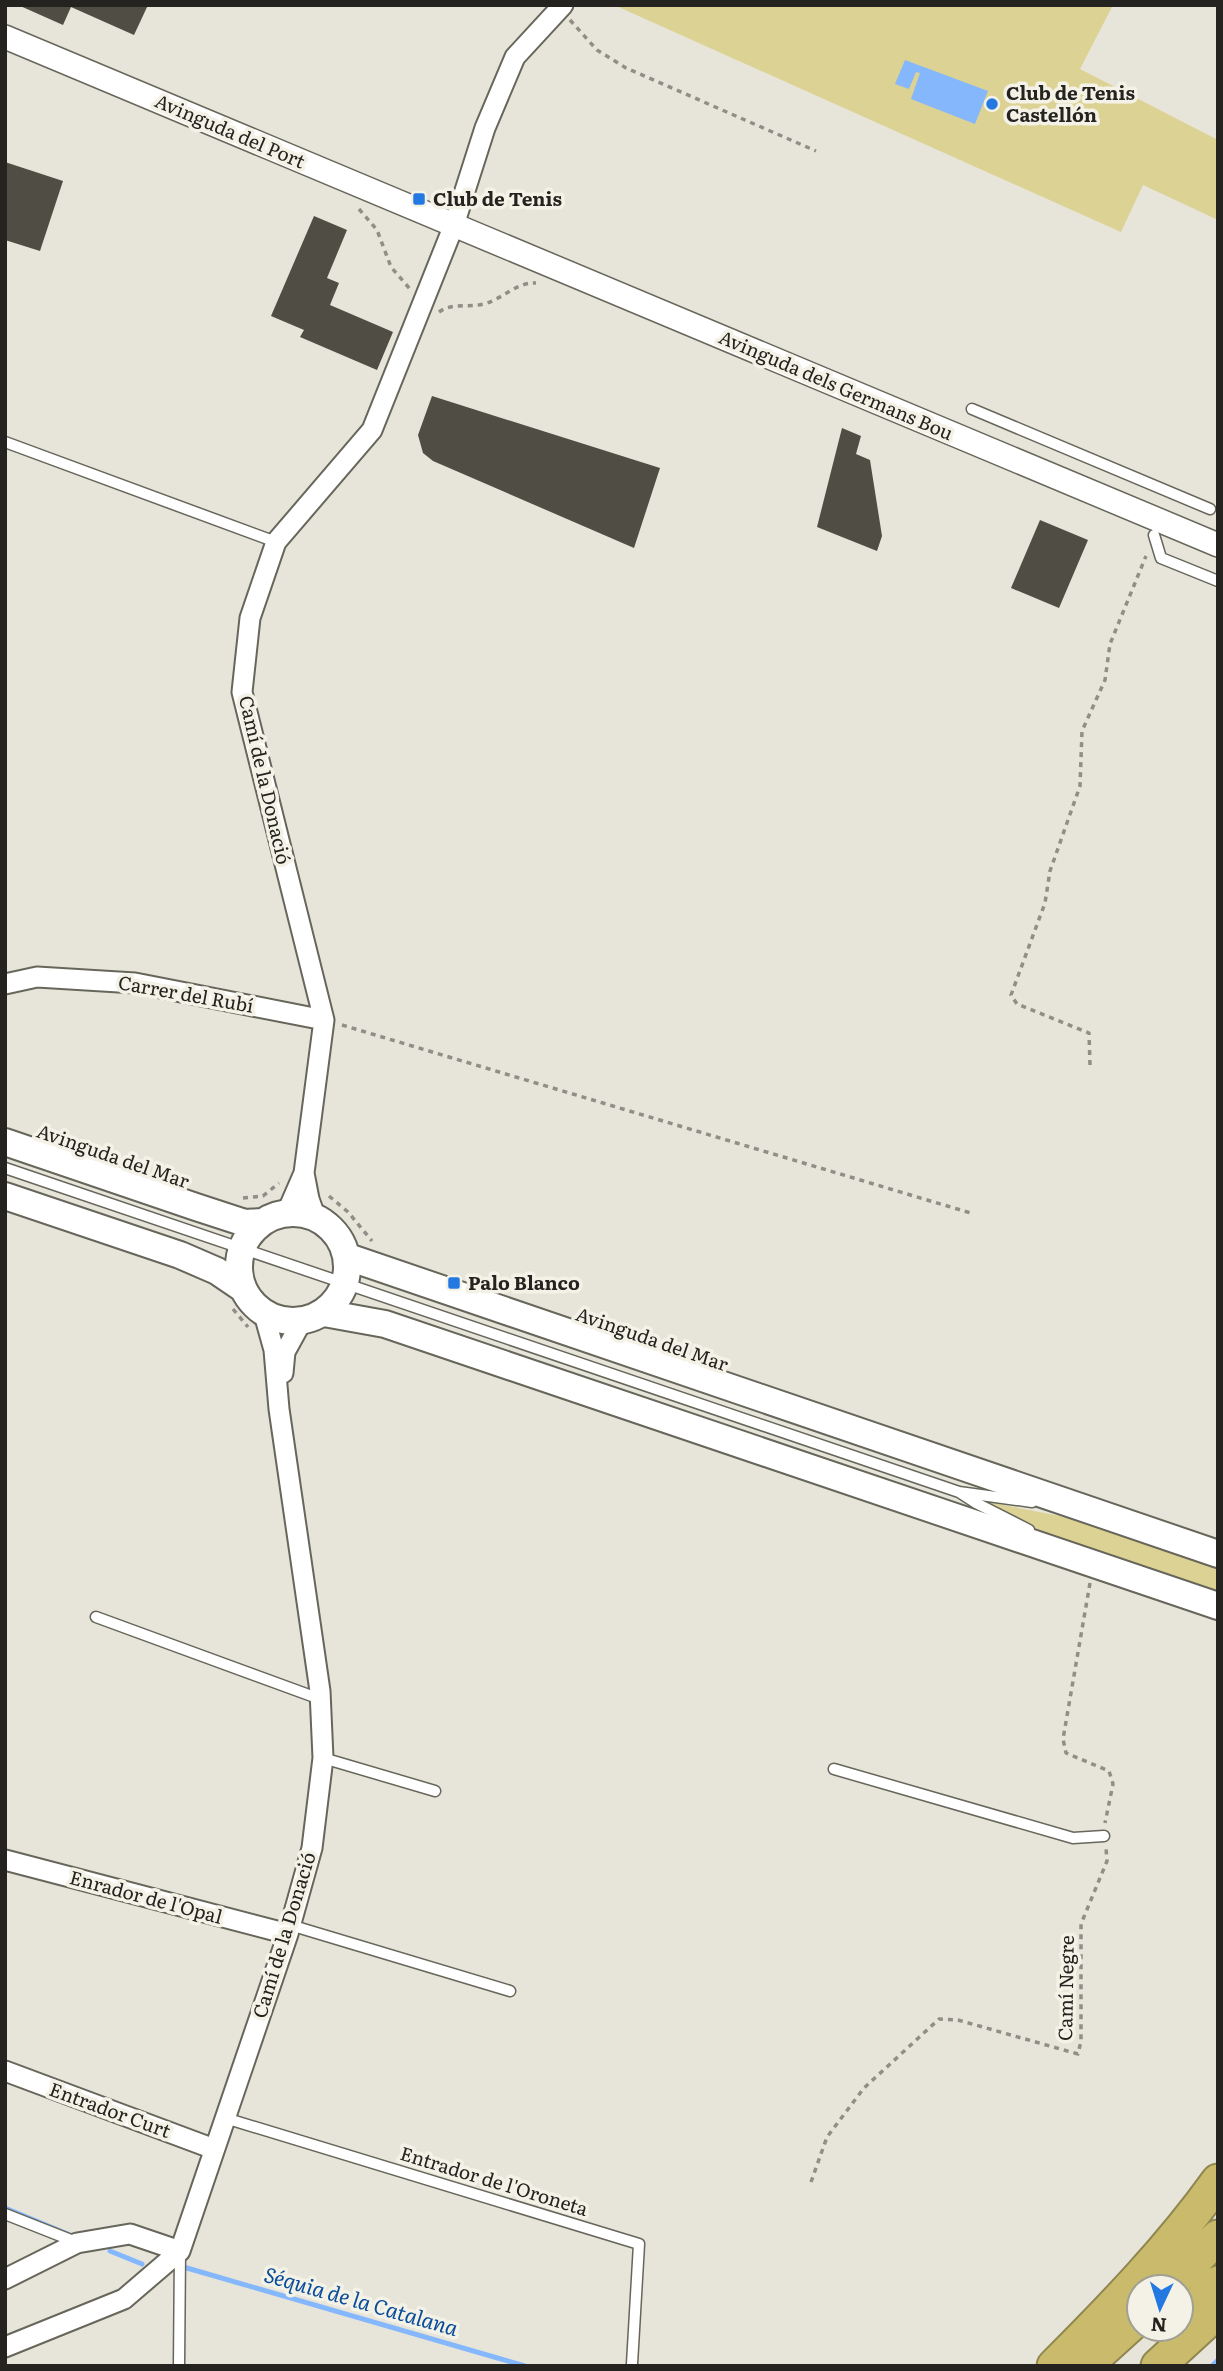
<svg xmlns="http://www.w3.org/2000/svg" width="1223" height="2371" viewBox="0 0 1223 2371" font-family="Literata,serif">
<rect width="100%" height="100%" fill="#e7e5d9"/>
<!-- green -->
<path fill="#dcd294" d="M614 5H1113L1080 69 1218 140V220L1143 185 1121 232Z
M978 1500 1080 1520 1218 1565V1597L1055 1538Z"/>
<!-- water -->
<path fill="#85b7fd" d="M905 60 988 91 975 124 911 99 920 73 916 72 909 89 895 84Z"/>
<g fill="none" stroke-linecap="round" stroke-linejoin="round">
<!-- stream -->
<path stroke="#85b7fd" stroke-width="5" d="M5 2208 70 2235
M110 2251 142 2264
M187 2268 525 2366
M1212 2366 1218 2360"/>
</g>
<!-- building -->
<path fill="#504e44" d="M18 5H148L134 35 71 7 63 25Z
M5 162 63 181 40 251 5 240Z
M314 216 347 230 327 278 339 283 330 305 393 332 377 370 300 337 304 330 271 316Z
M432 396 660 468 634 548 433 461 423 453 418 435Z
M842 428 861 436 856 454 870 460 882 536 877 551 817 527Z
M1040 520 1088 540 1059 608 1011 588Z"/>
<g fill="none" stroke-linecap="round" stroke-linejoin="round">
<defs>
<path id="service" d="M972 409 1210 509
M5 442 276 542
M1154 535 1161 558 1218 581
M5 1168 959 1492 1032 1502
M959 1492 976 1503 1029 1530
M96 1617 320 1699
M323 1758 435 1791
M834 1769 1073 1838 1104 1836
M290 1925 510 1991
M225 2118 639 2244 632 2364
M5 2214 76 2242
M179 2366 180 2251"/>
<path id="minor" d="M5 984 37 977 135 983 324 1020
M304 1173 309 1199 315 1216
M287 1212 304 1173 324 1020 242 692 250 618 276 542 372 430 454 225 485 128 515 57 563 5
M283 1373 285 1352 302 1321
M5 1860 288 1934
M5 2071 214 2149
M5 2279 77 2243 130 2234 180 2251
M5 2347 124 2299 180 2251 288 1934 312 1848 323 1758 320 1691 279 1409 274 1350 264 1314"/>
<path id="tertiary" d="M5 37 1218 545"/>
<path id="secondary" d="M5 1142 196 1207 245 1223 261 1222
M5 1196 180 1255 217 1271 242 1288
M239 1267a54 54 0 1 1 108 0a54 54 0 1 1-108 0Z
M348 1257 1218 1554
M324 1313 385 1324 1218 1606"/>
<path id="motorway" d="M1168 2287 1218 2237
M1183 2320 1218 2283
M1054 2366C1112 2308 1170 2248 1218 2181
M1085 2366 1139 2317
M1158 2366 1218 2311"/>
</defs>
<!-- service casing -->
<use href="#service" stroke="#67665b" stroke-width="13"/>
<!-- minor casing -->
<use href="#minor" stroke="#67665b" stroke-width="23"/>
<!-- tertiary casing -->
<use href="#tertiary" stroke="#67665b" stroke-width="26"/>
<!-- secondary casing -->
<use href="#secondary" stroke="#67665b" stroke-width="30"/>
<!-- motorway casing -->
<use href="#motorway" stroke="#8f8650" stroke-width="37"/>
<!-- path -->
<path stroke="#908e86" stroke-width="3.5" stroke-dasharray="5 5" stroke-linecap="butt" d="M570 20 597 50 626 68 816 151
M359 209 377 230 391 267 410 289
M439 312C453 302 468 308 484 304 503 299 516 282 536 283
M342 1025 974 1214
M1090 1065 1089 1033 1017 1004 1011 995 1045 903 1050 871 1080 786 1082 731 1105 680 1110 644 1146 556
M329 1196 348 1212 372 1241
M243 1198 263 1196 279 1183
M233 1309 248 1327
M1090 1583 1063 1739 1066 1753 1109 1771 1113 1784 1105 1823
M811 2182 827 2137 864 2088 939 2019 958 2020 1078 2054 1081 2041V1924L1107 1861 1106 1848"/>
<!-- service -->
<use href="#service" stroke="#fff" stroke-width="10"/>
<!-- minor -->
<use href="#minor" stroke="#fff" stroke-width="19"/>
<!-- tertiary -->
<use href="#tertiary" stroke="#fff" stroke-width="23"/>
<!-- secondary -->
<use href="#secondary" stroke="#fff" stroke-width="26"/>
<!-- motorway -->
<use href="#motorway" stroke="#c9bb6b" stroke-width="33"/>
</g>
<!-- markers -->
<g fill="#2478e2" stroke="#f4f2e6" stroke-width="2.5">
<circle cx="992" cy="104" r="7"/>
<rect x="412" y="192" width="14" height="14" rx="3.5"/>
<rect x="447" y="1276" width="14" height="14" rx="3.5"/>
</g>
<g text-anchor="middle" stroke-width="7" stroke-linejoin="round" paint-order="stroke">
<!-- poi labels -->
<g font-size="19" font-weight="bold" fill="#24231f" stroke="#f4f2e6" text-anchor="start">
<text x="1006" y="100">Club de Tenis<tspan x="1006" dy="22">Castellón</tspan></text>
<text x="433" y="206">Club de Tenis</text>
<text x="468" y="1290">Palo Blanco</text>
</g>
<!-- street labels -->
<g font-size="19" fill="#24231f" stroke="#f4f2e6">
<text transform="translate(230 131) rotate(23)" y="7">Avinguda del Port</text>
<text transform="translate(836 385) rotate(23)" y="7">Avinguda dels Germans Bou</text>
<text transform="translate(265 780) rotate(77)" y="7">Camí de la Donació</text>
<text transform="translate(186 994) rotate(10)" y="7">Carrer del Rubí</text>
<text transform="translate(113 1156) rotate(19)" y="7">Avinguda del Mar</text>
<text transform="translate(652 1339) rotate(19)" y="7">Avinguda del Mar</text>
<text transform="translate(146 1897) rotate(15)" y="7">Enrador de l'Opal</text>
<text transform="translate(284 1935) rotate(-73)" y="7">Camí de la Donació</text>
<text transform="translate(1066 1988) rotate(-89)" y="7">Camí Negre</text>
<text transform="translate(110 2110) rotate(20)" y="7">Entrador Curt</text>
<text transform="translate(494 2181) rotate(17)" y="7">Entrador de l'Oroneta</text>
</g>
<!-- water labels -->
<g font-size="21" font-style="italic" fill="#084c9b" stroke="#f4f2e6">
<text transform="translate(361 2302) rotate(16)" y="7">Séquia de la Catalana</text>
</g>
</g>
<!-- border -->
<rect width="1223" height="2371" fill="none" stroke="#24231f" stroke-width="14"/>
<!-- north arrow -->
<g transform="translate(1160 2308) rotate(184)"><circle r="33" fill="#f4f2e6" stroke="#a19f96" stroke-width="2"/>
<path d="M0-5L12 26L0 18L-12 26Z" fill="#2478e2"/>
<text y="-10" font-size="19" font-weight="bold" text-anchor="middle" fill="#24231f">N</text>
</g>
</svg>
